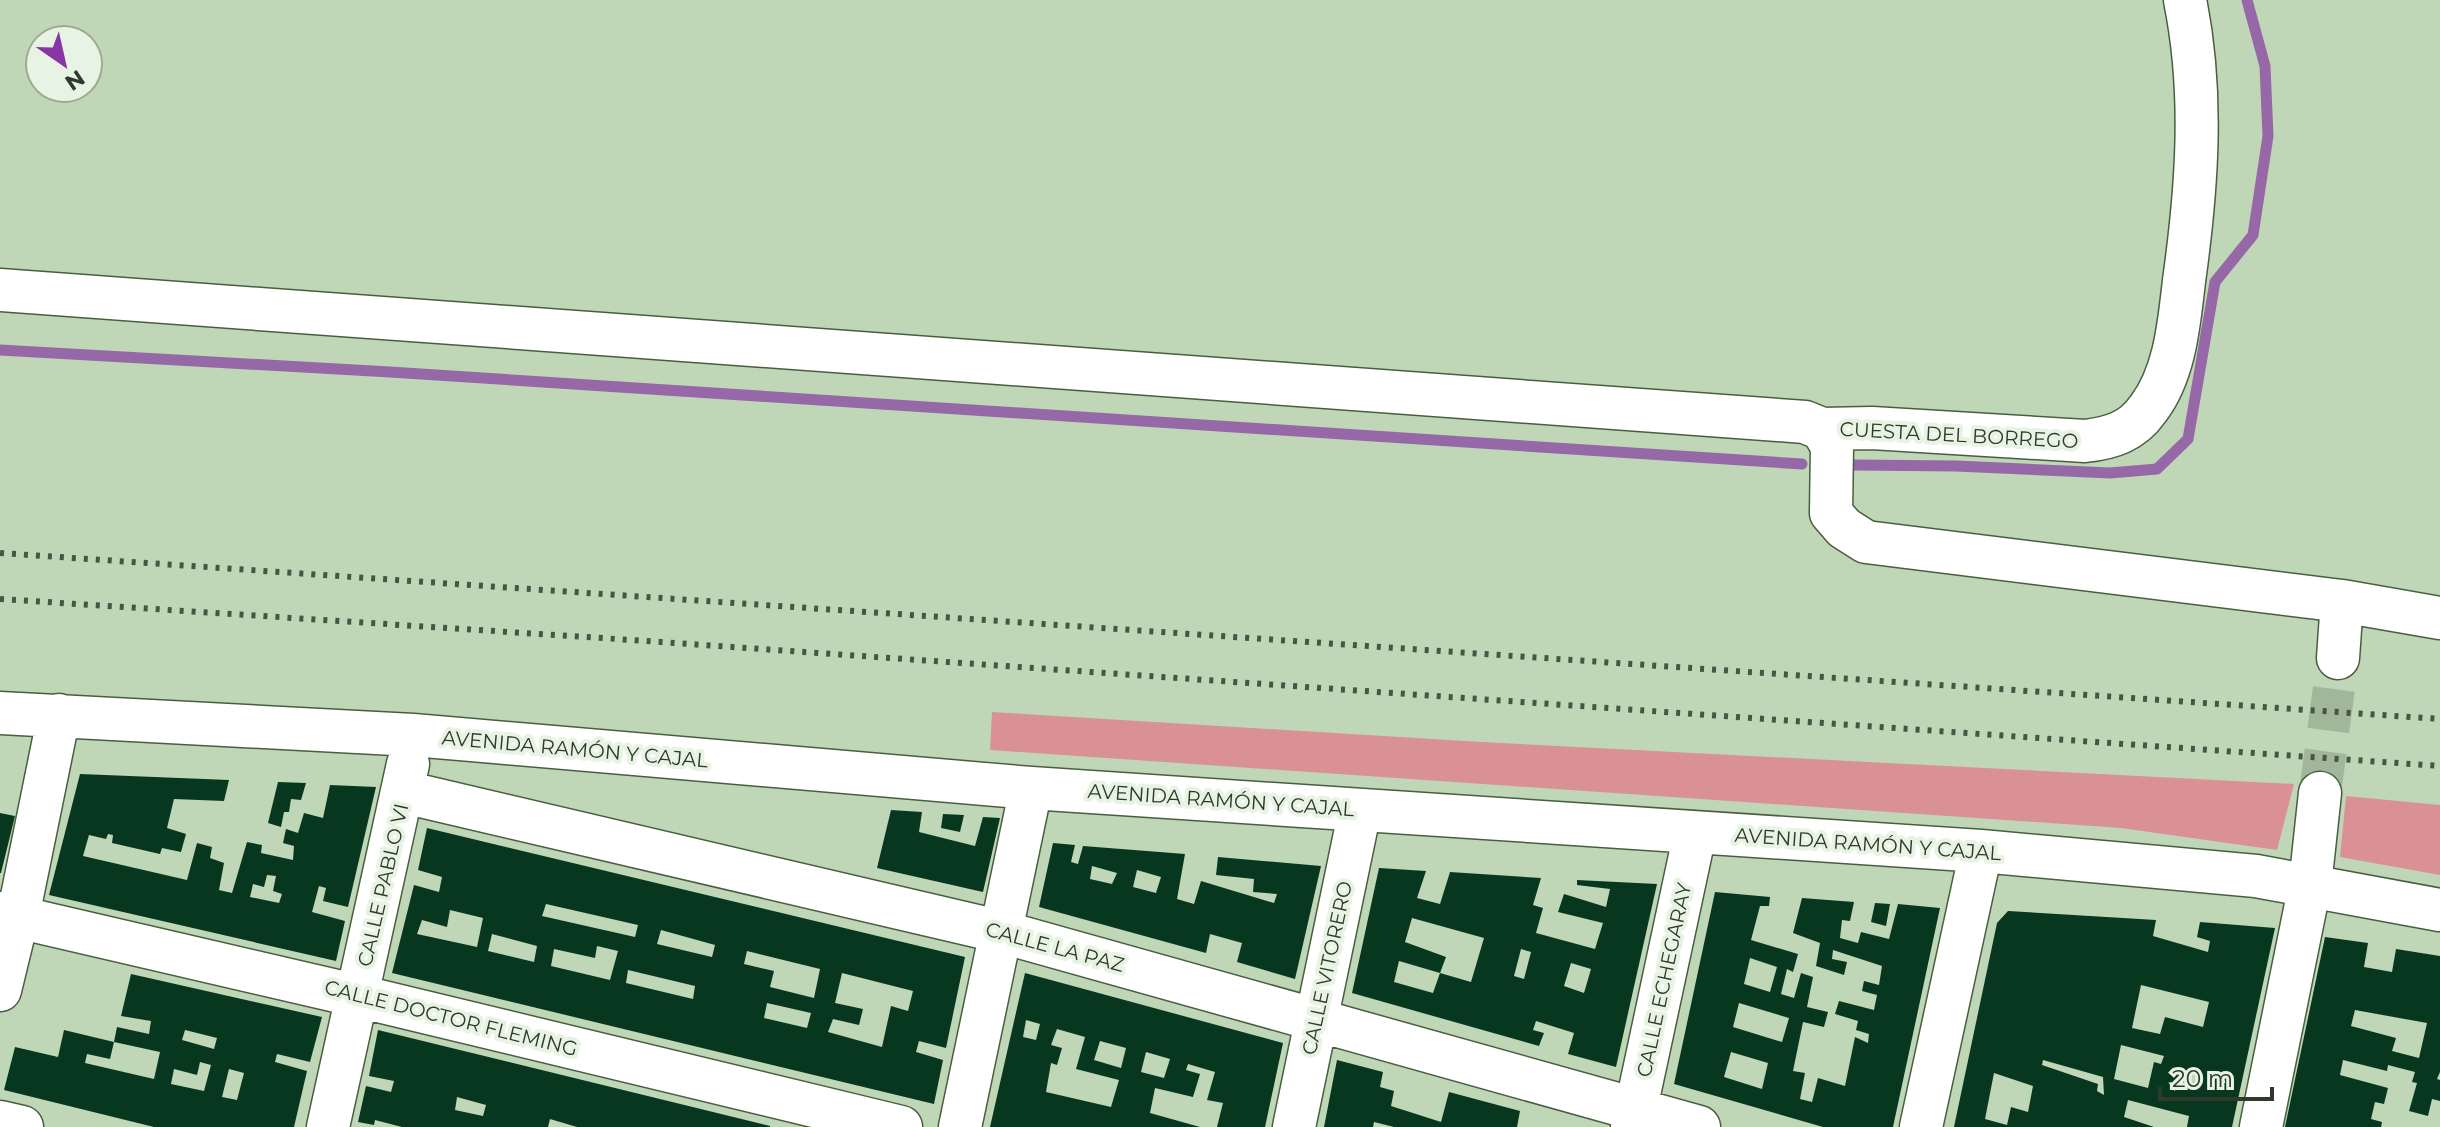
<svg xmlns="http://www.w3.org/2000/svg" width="2440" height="1127" viewBox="0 0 2440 1127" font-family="Montserrat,sans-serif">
<rect width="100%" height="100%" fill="#bfd7b6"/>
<!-- green -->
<path fill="#da9195" d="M992 712 1481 742 2294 784 2277 850 2121 828 990 750Z
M2346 796 2440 805V875L2340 857Z"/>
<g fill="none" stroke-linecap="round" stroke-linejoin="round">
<!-- stream -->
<path stroke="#9668a8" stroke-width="11" d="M0 350 390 372 1802 464
M1855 465 1956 466 2110 473 2157 469 2188 439 2215 282 2253 235 2268 136 2265 66 2247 0"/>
</g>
<!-- building -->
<path fill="#083720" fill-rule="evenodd" d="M80 774 229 780 224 801 174 799 167 828 186 834 181 852 162 848 160 854 112 843 113 835 108 834 106 839 89 835 83 856 187 880 197 843 212 847 210 858 224 863 219 890 232 893 247 842 262 845 261 853 293 860 294 846 283 843 286 829 298 833 304 813 323 818 330 785 376 787 348 907 323 901 326 888 319 886 312 912 345 921 336 961 49 895ZM267 875 276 876 273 891 282 894 279 903 250 897 253 884 264 887Z
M278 782 306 783 301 800 291 799 289 812H284L281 827 268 823Z
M891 810 922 812 919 832 975 846 983 817 1000 818 983 892 877 868Z
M0 813 15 816 1 873H0Z
M943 814 964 815 960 832 941 828Z
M427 828 965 957 946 1048 919 1041 916 1052 943 1060 934 1104 392 973 414 885 439 892 442 877 418 870ZM546 904 638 925 635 937 542 916ZM450 910 483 918 477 947 417 934 422 920 447 927ZM661 930 715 945 712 957 657 944ZM492 934 537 946 534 962 488 951ZM597 946 618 951 610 980 551 966 554 949 595 958ZM747 951 820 969 814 998 770 987 774 971 744 964ZM628 970 695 986 693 999 626 983ZM842 973 913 991 908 1011 891 1006 882 1047 828 1032 833 1019 859 1025 863 1009 835 1003ZM767 1003 811 1013 807 1028 764 1018Z
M1053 843 1075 845 1071 862 1078 864 1083 846 1185 854 1177 899 1194 904 1201 881 1274 903 1277 894 1253 892 1254 879 1216 875 1218 857 1321 866 1295 979 1237 962 1242 943 1210 934 1206 953 1039 907ZM1092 866 1117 873 1112 884 1090 879ZM1137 870 1161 877 1156 893 1133 887Z
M1379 868 1426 871 1417 898 1440 904 1450 872 1541 878 1533 905 1543 908 1536 933 1595 949 1603 923 1558 912 1564 894 1606 907 1610 889 1577 885V880L1657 884 1616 1067 1568 1054 1574 1033 1536 1021 1533 1030 1544 1033 1539 1046 1352 993ZM1412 918 1484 938 1471 982 1440 973 1433 993 1394 982 1399 961 1440 973 1446 957 1405 942ZM1521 949 1531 952 1524 979 1514 976ZM1571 963 1591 969 1584 993 1564 986Z
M1715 892 1770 897 1769 906H1760L1751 940 1798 954 1793 972 1787 969 1781 994 1794 998 1801 973 1813 977 1807 1007 1828 1012 1824 1027 1803 1022 1793 1071 1805 1073 1800 1099 1812 1102 1818 1078 1845 1086 1855 1037 1868 1043 1869 1034 1856 1030 1858 1021 1835 1014 1839 1001 1874 1010 1877 995 1862 991 1864 981 1879 985 1882 966 1833 950 1832 959 1847 962 1844 975 1816 966 1820 943 1793 933 1802 898 1854 902 1850 921 1842 920 1840 938 1858 943 1861 932 1889 939 1898 904 1940 908 1893 1127H1823L1674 1084ZM1750 958 1777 967 1770 992 1744 984ZM1739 1003 1789 1018 1782 1042 1733 1027ZM1731 1052 1768 1063 1762 1089 1724 1077Z
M1875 903 1890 904 1886 926 1871 922Z
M2008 911 2156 920 2153 936 2208 952 2210 941 2197 937 2200 922 2275 928 2232 1127H2187L2189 1116 2128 1100 2124 1117 2154 1127H1954L1997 923ZM2141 985 2209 1002 2203 1027 2165 1017 2160 1034 2132 1028ZM2121 1045 2164 1056 2161 1064 2154 1062 2148 1088 2114 1079ZM2043 1060 2103 1077 2104 1095 2097 1091 2098 1084 2042 1065ZM2185 1071 2198 1074 2196 1083 2182 1080ZM1994 1073 2033 1086 2028 1112 2011 1107 2007 1125 1985 1119Z
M2325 937 2368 943 2364 967 2392 972 2396 949 2440 956V1072L2437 1079 2440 1080V1101L2432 1099 2428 1116 2409 1111 2417 1083 2412 1082 2415 1072 2388 1065 2387 1071 2343 1060 2340 1075 2388 1088 2384 1104 2375 1102 2371 1119 2382 1122 2381 1127H2285ZM2355 1010 2427 1023 2419 1058 2392 1051 2396 1038 2351 1026Z
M1025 973 1283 1043 1265 1127H1217L1223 1103 1207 1100 1215 1072 1188 1064 1186 1070 1200 1074 1193 1097 1155 1088 1150 1113 1200 1127H990ZM1026 1020 1040 1024 1036 1040 1023 1037ZM1057 1029 1085 1037 1076 1069 1119 1080 1111 1107 1046 1092 1051 1063 1057 1065 1062 1048 1051 1045ZM1100 1041 1126 1048 1121 1068 1094 1060ZM1146 1052 1170 1059 1164 1078 1141 1072Z
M131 974 322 1017 310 1062 277 1054 275 1062 307 1071 294 1127H154L4 1090 15 1047 58 1057 64 1030 114 1042 117 1027 149 1034 151 1021 121 1016ZM185 1030 217 1038 214 1049 182 1040ZM114 1042 160 1052 154 1079 85 1063 87 1054 110 1059ZM200 1062 211 1065 204 1091 171 1084 174 1069 197 1075ZM229 1069 244 1073 237 1100 222 1097Z
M378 1030 770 1126V1127H577L550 1119 548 1127H402L375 1120 374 1125 358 1122 366 1086 391 1092 394 1081 369 1076ZM457 1097 486 1105 483 1116 455 1110Z
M1337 1060 1383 1072 1380 1087 1394 1091 1391 1106 1441 1122 1449 1092 1520 1111 1517 1127H1394L1374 1122 1373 1127H1324Z"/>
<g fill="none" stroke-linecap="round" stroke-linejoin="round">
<!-- minor-tunnel -->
<path stroke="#a2b79a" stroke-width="42" stroke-dasharray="42 21" stroke-linecap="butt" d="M2320 793 2338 658"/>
<defs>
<path id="minor" d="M0 290 1805 422 1822 429 1832 446 1831 513 1844 528 1866 542 2342 601 2440 618
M1822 429 1872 428 2085 441C2111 438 2132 432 2148 409 2175 374 2179 324 2184 281 2197 188 2204 93 2185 0
M2338 658 2342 601
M0 713 413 735 1031 788 1981 851 2256 876 2440 910
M404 792 1002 932 1699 1127
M0 913 358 996 901 1127
M0 990 18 916 59 715
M0 1122 22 1127
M328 1127 408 764
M960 1127 1031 788
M1294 1127 1360 810
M1632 1127 1695 833
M1921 1127 1981 851
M2261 1127 2310 885 2320 793"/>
</defs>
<!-- minor casing -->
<use href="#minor" stroke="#495e40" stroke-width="45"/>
<!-- minor -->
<use href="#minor" stroke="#fff" stroke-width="42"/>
<!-- rail -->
<path stroke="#495544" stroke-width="6" stroke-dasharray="4 8" stroke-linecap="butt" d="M0 553 2440 719
M0 599 632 640 2440 766"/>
</g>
<g text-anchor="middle" stroke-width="8" stroke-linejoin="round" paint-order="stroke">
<!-- street labels -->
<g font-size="20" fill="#30392c" stroke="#e8f4e3">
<text transform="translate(1959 435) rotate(3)" y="7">CUESTA DEL BORREGO</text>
<text transform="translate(575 749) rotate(5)" y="7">AVENIDA RAMÓN Y CAJAL</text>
<text transform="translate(1221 800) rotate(4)" y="7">AVENIDA RAMÓN Y CAJAL</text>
<text transform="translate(1868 844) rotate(4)" y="7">AVENIDA RAMÓN Y CAJAL</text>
<text transform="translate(383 885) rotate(-77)" y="7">CALLE PABLO VI</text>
<text transform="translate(1055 947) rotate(15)" y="7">CALLE LA PAZ</text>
<text transform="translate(1327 968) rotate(-78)" y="7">CALLE VITORERO</text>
<text transform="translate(1664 980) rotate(-78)" y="7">CALLE ECHEGARAY</text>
<text transform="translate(451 1018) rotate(14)" y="7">CALLE DOCTOR FLEMING</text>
</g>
</g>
<!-- north arrow -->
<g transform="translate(64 64) rotate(146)"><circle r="38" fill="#e8f4e3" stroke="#9ea99a" stroke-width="2"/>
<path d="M0-6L14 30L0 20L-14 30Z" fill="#8936a5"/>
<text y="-12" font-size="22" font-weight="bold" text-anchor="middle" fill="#30392c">N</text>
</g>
<!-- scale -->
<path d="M2160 1087v12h112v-12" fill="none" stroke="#30392c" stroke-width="4"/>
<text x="2172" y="1087" font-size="24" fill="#30392c" stroke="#e8f4e3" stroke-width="6" paint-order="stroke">20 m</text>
</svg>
